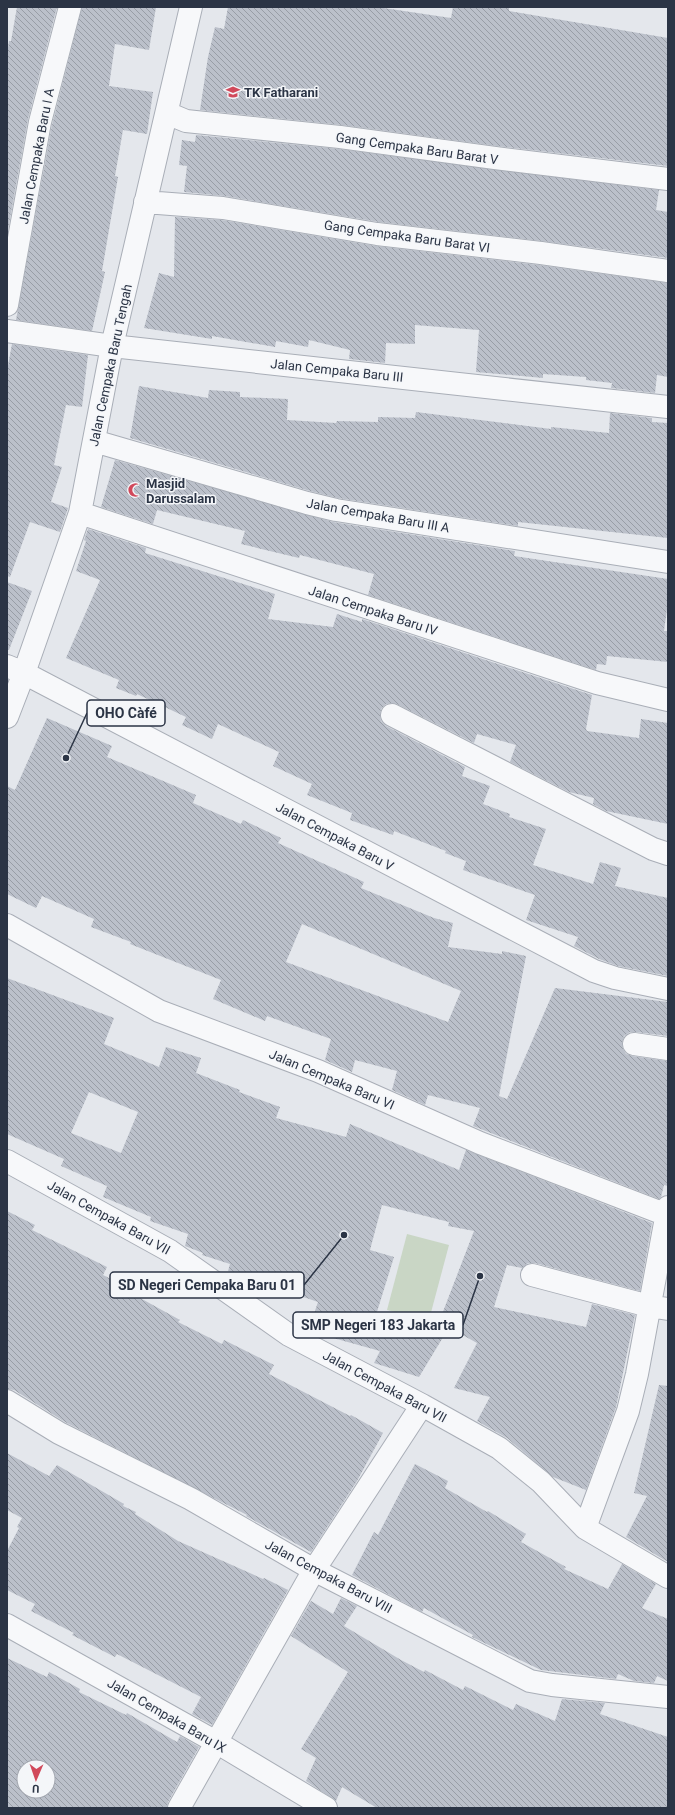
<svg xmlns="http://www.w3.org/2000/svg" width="675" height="1815" viewBox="0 0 675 1815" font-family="Roboto,sans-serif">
<defs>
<pattern id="building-back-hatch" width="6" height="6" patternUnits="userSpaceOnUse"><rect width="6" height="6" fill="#bbc0ca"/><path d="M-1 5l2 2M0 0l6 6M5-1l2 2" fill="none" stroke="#989da6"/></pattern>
</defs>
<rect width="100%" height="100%" fill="#e4e7ec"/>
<!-- green -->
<path fill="#c9d6c5" d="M407 1234 449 1245 429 1320 387 1310Z"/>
<!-- building -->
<path fill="url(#building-back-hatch)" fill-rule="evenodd" d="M17 7H57L28 119 7 235V54L9 41H11Z
M82 7H156L149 50 115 44 109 86 153 92 147 134 123 130 115 176 118 177 102 271 105 272 92 331 16 320 52 125Z
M228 7H377L451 18 453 7H509V11L668 38V166L497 146 342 125 200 110 208 57 215 27 224 29Z
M196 135 339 149 659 190 656 210 668 212V258L542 241 379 222 225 196 184 192 187 166 179 165 182 140 195 142Z
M175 217 221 220 376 246 539 265 668 283V377L657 375 655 393 611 388 612 383 586 380V377L543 374V378L476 372 479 330 415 325V344L386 343 385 363 349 359 350 350 309 340 308 347 276 341 275 347 212 336V339L144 328 159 273 174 277Z
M12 344 88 355 82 407 66 405 54 465 62 467 51 502 68 508 60 532 30 522 10 577 7 576V371Z
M139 386 208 398 209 390 240 392V397L288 399 287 420 336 423 337 421 378 422V417L415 418 416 412 551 429V427L609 433 610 413 652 418V422L668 423V538L518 522V526L338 498 310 491 130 438Z
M115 460 333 522 515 551 514 556 668 579V602L664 631H668V662L607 656 606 665 597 664 596 670 368 595 374 574 300 555 299 558 241 544 245 531 157 510 153 524 101 507Z
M88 529 146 548 145 553 275 594 268 619 333 627 337 614 362 622V619L592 695 586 729 587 731 639 738 641 719 668 723V824L606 811 593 804 594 798 569 792 510 762 516 745 477 734 474 743 397 704 392 703 386 704 381 709 380 715 381 721 386 726 465 767 462 776 490 786 483 804 510 814 509 817 546 829 533 865 593 884 600 862 621 868 615 886 668 898V976L618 966 599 959 574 946 578 937 526 920 535 895 463 870 466 861 445 853 446 851 394 831 393 835 350 820 352 813 307 795 312 784 273 766 279 752 218 724 212 739 182 725 186 717 137 694 136 696 116 688 119 680 66 658 100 580 76 571 86 541 84 540Z
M7 582 32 591 9 650H7Z
M47 718 112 746 107 757 196 795 193 803 241 824 243 820 281 838 278 843 364 882 361 888 434 918 453 923 448 947 502 954V951L526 956 499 1096 507 1099 555 988 668 1002V1036L636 1032H630L624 1036 622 1043 623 1049 626 1054 632 1056 668 1061V1186L664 1185 661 1197 659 1199 473 1126 480 1108 428 1095 425 1105 392 1090 397 1071 355 1060 352 1072 325 1060 331 1039 267 1016 265 1021 213 999 221 980 130 944 131 942 91 927 94 919 42 896 36 908 7 894V786L15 790ZM302 924 461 991 448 1022 286 962Z
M7 978 114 1018 104 1044 159 1067 166 1047 201 1058 196 1073 240 1090 239 1092 280 1107 276 1118 346 1137 350 1124 459 1170 466 1150 652 1223 640 1291 535 1263H528L522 1268 507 1265 494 1307 586 1327 592 1304 635 1315 616 1407 586 1490 553 1477 507 1438 477 1421 490 1397 454 1388 477 1343 439 1322 474 1231 448 1226 449 1222 382 1205 370 1250 394 1257 376 1315 445 1334 419 1377 374 1363 380 1351 308 1331 318 1302 228 1271 230 1264 202 1255 203 1253 185 1246 188 1234 150 1221 151 1217 103 1197 107 1186 61 1166 64 1159 7 1134ZM89 1092 138 1112 121 1153 71 1133Z
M7 1211 35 1225 32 1230 107 1267 103 1275 133 1290 131 1293 180 1320 178 1322 222 1344 224 1340 274 1365 269 1374 350 1416 351 1415 383 1433 357 1481 311 1552 246 1516 247 1515 65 1422 14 1390 7 1389Z
M659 1385 668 1386V1562L626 1537 647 1496 634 1493Z
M7 1453 49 1476 57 1465 124 1504 123 1506 136 1512 135 1514 178 1541 263 1579 264 1578 288 1590 212 1725 192 1714 201 1697 117 1654 115 1657 72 1635 74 1633 31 1611 35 1604 7 1590V1551L19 1528 17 1527 22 1518 7 1510Z
M415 1464 448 1481 445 1488 487 1512 488 1511 526 1534 521 1542 566 1567 564 1569 608 1589 622 1564 656 1584 642 1608 668 1619V1681L657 1676 654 1683 634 1681 618 1674 616 1679 541 1670 472 1637 473 1635 424 1608 422 1612 352 1575 374 1532 378 1535Z
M341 1598 357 1606 344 1626 401 1660 424 1672 425 1670 463 1690 465 1686 513 1710 516 1704 555 1721 562 1699 605 1703 600 1714 668 1737V1808H377L342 1787 336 1801 306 1781 316 1758 301 1749 348 1672 291 1636 311 1601 333 1614Z
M7 1658 47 1677 49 1672 80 1689 79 1692 126 1715 127 1713 177 1742 180 1736 199 1747 168 1802 167 1808H7ZM24 1767H48V1791H24Z"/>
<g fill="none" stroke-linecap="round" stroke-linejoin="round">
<defs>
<path id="minor" d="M167 113 186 121 340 137 495 158 668 179
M145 202 223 208 377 234 541 253 668 271
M7 305 40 122 70 7
M7 331 112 346 668 407
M94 441 307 503 336 510 668 562
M80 513 597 683 668 700
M7 666 24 673 594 971 615 978 668 989
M392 715 653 849 668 854
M7 717 24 673 80 513 112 346 191 7
M7 925 159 1011 318 1071 480 1143 667 1215
M634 1044 668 1049
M7 1161 170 1251 289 1335 422 1405 499 1448 541 1482 585 1528 668 1577
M532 1275 649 1306 668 1309
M7 1401 59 1433 191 1499 314 1570 530 1681 552 1685 668 1697
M585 1528 628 1411 637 1374 668 1207
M7 1625 216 1742 326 1808
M179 1808 314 1570 422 1405"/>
</defs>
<!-- minor casing -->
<use href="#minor" stroke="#a9aeb7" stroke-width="24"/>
<!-- minor -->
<use href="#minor" stroke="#f7f8fa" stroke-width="22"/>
</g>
<!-- icons -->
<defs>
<symbol id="school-bare" viewBox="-9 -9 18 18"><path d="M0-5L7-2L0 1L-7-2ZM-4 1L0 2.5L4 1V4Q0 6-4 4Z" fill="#d1495b" stroke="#f4f6f9" stroke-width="2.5" paint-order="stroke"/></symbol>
<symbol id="mosque-bare" viewBox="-9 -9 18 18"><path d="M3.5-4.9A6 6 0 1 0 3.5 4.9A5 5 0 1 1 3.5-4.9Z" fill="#d1495b" stroke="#f4f6f9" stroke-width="2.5" paint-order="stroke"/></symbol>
</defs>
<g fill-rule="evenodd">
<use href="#school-bare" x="223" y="82" width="20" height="20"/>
<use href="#mosque-bare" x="125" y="480" width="20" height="20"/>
</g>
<g text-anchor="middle" stroke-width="3" stroke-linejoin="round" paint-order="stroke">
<!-- poi labels -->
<g font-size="13" font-weight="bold" fill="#2b3445" stroke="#f4f6f9" text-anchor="start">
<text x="244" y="97">TK Fatharani</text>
<text x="146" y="488">Masjid<tspan x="146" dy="15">Darussalam</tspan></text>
</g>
<!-- street labels -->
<g font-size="13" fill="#2b3445" stroke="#f4f6f9">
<text transform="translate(417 148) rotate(8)" y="5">Gang Cempaka Baru Barat V</text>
<text transform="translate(36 156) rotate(-79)" y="5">Jalan Cempaka Baru I A</text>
<text transform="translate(407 236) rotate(8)" y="5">Gang Cempaka Baru Barat VI</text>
<text transform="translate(110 365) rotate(-78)" y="5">Jalan Cempaka Baru Tengah</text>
<text transform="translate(337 370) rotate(6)" y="5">Jalan Cempaka Baru III</text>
<text transform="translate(378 515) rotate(10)" y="5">Jalan Cempaka Baru III A</text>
<text transform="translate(373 610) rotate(18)" y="5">Jalan Cempaka Baru IV</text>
<text transform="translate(335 836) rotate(28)" y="5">Jalan Cempaka Baru V</text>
<text transform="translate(332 1079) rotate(23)" y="5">Jalan Cempaka Baru VI</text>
<text transform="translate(109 1217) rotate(29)" y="5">Jalan Cempaka Baru VII</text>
<text transform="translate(385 1386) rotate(28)" y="5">Jalan Cempaka Baru VII</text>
<text transform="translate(329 1576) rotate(28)" y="5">Jalan Cempaka Baru VIII</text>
<text transform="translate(167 1715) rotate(30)" y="5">Jalan Cempaka Baru IX</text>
</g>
</g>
<!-- callouts -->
<path fill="none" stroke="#2b3445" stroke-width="1.5" d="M66 758L87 713M344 1235L304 1285M480 1276L463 1325"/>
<g fill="#2b3445" stroke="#f4f6f9" stroke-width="1.5">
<circle cx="66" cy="758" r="4"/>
<circle cx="344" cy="1235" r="4"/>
<circle cx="480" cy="1276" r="4"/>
</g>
<g fill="#f4f6f9" stroke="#2b3445" stroke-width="1.5">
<rect x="87" y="700" width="78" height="26" rx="4"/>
<rect x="110" y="1272" width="194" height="26" rx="4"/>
<rect x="293" y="1312" width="170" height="26" rx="4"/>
</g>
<g font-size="14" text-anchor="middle" font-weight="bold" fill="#2b3445">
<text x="126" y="718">OHO Càfé</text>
<text x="207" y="1290">SD Negeri Cempaka Baru 01</text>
<text x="378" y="1330">SMP Negeri 183 Jakarta</text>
</g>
<!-- border -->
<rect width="675" height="1815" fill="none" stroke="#2b3445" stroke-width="16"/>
<!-- north arrow -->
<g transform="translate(36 1779) rotate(182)"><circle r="19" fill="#f4f6f9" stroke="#a4a8b1"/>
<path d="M0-3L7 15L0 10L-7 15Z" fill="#d1495b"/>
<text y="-6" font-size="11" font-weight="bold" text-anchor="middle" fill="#2b3445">U</text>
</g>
</svg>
